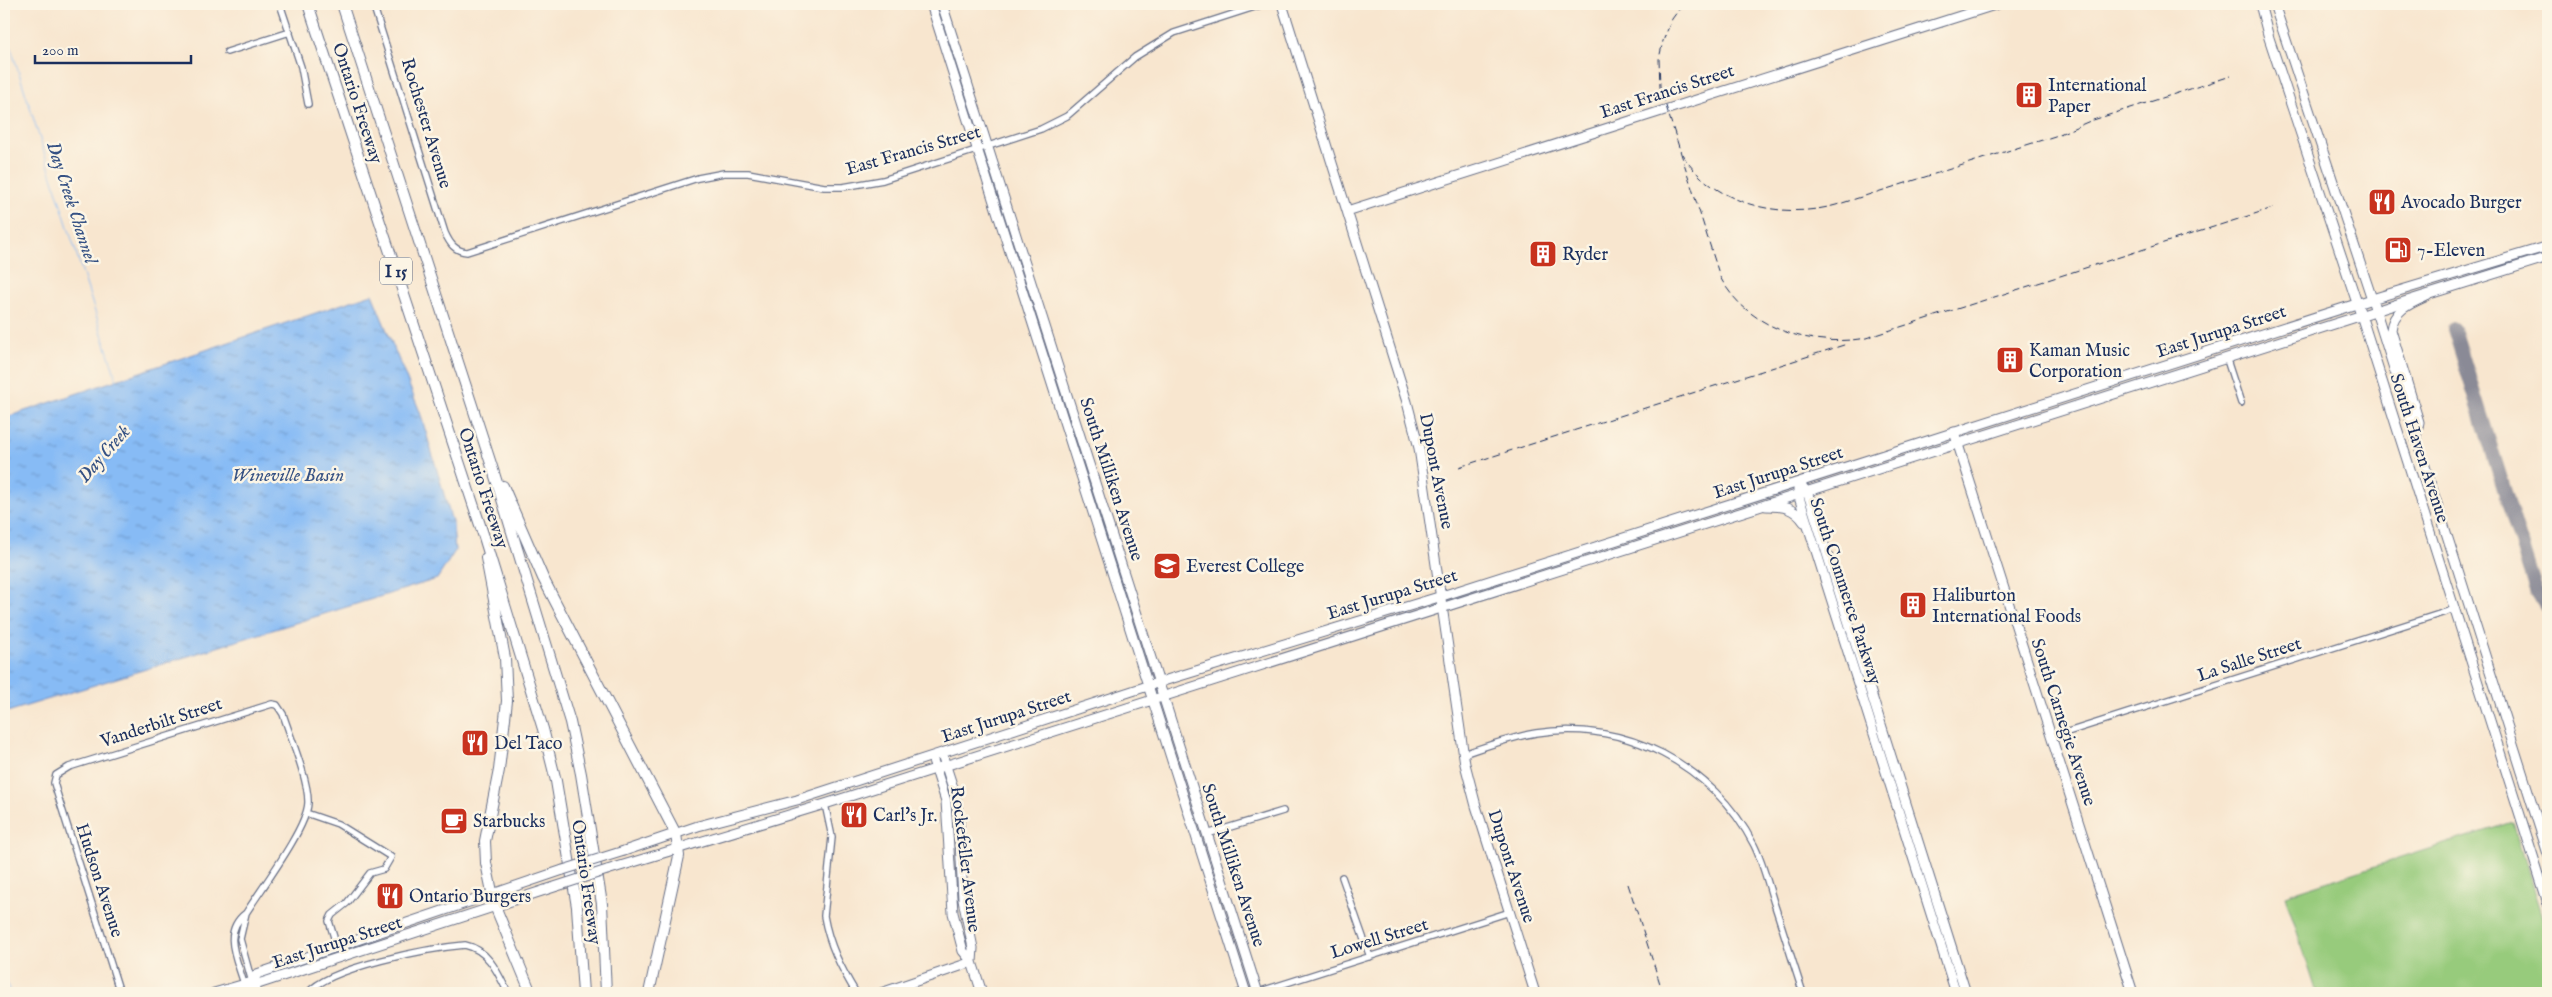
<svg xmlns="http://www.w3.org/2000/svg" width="2552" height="997" viewBox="0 0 2552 997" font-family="'IM FELL English',serif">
<defs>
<pattern id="water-ripples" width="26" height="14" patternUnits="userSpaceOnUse" patternTransform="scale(1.25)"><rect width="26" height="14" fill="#87bbf5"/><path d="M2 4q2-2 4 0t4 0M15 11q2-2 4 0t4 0" fill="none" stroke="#6e98ca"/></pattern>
</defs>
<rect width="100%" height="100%" fill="#fcf5e5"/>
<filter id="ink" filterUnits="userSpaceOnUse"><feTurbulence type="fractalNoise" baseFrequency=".02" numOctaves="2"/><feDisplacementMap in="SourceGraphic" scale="10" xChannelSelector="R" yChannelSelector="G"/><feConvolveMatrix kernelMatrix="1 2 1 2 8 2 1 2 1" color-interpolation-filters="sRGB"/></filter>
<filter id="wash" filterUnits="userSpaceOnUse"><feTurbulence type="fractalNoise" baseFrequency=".0096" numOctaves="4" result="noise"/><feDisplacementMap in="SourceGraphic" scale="20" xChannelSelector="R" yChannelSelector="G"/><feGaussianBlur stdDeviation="1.12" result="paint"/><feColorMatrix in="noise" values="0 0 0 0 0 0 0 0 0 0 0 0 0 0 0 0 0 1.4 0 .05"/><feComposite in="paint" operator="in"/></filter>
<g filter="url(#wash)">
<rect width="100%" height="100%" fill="#f8e6cf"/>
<!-- grass -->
<path fill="#97cb7b" stroke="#597d6c" d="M2513 822 2548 933V993H2317L2285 895Z"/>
<!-- water -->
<path fill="url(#water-ripples)" stroke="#5175aa" d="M372 294 420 412 453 525 455 551 437 579 4 713V418Z"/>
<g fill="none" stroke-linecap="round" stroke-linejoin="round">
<!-- stream -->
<path stroke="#87bbf5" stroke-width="1" d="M4 26 117 381
M4 973 10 993"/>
<!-- taxiway -->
<path stroke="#8a8a96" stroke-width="14" d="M2454 329 2536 591 2548 609"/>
</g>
</g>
<g filter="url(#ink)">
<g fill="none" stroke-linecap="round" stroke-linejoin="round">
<defs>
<path id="street" d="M280 4 301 67 308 104
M373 4 445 233C450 244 455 251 467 252L698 178 724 173H748L824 187H843L883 180 1041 129 1067 116 1135 57 1174 33 1264 4
M227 52 290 32
M2227 360 2241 403
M2052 737 2455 609
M1463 754C1487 746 1511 737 1536 733 1625 719 1713 765 1754 845 1763 863 1768 884 1774 903 1784 933 1793 963 1803 993
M825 804 832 837 824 916C829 945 841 968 856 993
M306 813 338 824 391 857 384 869 370 873 347 903 332 915 329 921 337 947
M1207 834 1283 811
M1342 877 1370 957
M246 913 240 939 252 982
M120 993 57 793 54 783 56 775 69 767 272 704 277 705 283 714C290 736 309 781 308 803 307 828 261 889 246 913 221 932 237 959 244 984
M308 993C329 967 430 948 465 945 489 950 498 973 508 993
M1238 993 1245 991 1258 992 1510 912"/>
<path id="secondary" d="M1282 4 1407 402 1419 448 1465 764 1476 806 1535 993
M1347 211 1998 4
M2372 299 2548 246
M2375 311 2548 257
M1954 432 2133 993
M1799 483 1807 492 1810 500 1966 993
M1798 488V494L1956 993
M1766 506C1782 506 1794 507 1804 522
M942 754 955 794 959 818 963 900 973 948 972 962
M932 757 946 801 953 913 963 951 972 962 982 993
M252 982 256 993
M244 984 247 993
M881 993 972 962"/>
<path id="primary" d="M931 4 1246 993
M942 4 1258 993
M2260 4 2269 38 2361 315 2548 903
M2274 4 2372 299 2548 854
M2416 437 2419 422 2391 330C2393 310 2411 303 2427 296
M624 851 698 826 797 800 1160 682 1442 596 2372 299
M607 870 825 804 2375 311
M252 982 257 974 563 870
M214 993 252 982 258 984 545 890"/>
<path id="highway" d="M308 4 484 537 543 729 556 781 577 907 583 993
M342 4 494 473 570 722 581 774 602 904 606 993
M503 486 543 578 676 834 679 856 649 993
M486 558 505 658 507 701 499 770 485 841 486 863 495 906 531 993"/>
</defs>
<!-- street casing -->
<use href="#street" stroke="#686f86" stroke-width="8"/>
<!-- secondary casing -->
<use href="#secondary" stroke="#686f86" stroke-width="11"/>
<!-- primary casing -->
<use href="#primary" stroke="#686f86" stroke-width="11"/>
<!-- highway casing -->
<use href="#highway" stroke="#686f86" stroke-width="12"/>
<!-- street -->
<use href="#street" stroke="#fff" stroke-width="5.5"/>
<!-- secondary -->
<use href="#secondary" stroke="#fff" stroke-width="9"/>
<!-- primary -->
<use href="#primary" stroke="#fff" stroke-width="9"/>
<!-- highway -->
<use href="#highway" stroke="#fff" stroke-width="10"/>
<!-- rail -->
<path stroke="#1b2f5e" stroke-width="1" stroke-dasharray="8 4" stroke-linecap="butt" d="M1683 4 1672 19 1663 41 1659 59 1660 87 1720 277C1748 329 1810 348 1866 338L2273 208
M1682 154C1713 205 1782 220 1836 205L2055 136 2090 121 2231 76
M1459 467 1847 344
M1628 884 1663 993"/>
<defs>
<path id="primary-bridge" d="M563 870 624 851
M545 890 607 870"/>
</defs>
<!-- primary-bridge casing -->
<use href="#primary-bridge" stroke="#686f86" stroke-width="11" stroke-linecap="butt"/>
<!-- primary-bridge -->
<use href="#primary-bridge" stroke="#fff" stroke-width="9"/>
</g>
</g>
<!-- icons -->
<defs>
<symbol id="building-square" viewBox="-11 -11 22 22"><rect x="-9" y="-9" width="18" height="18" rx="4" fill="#c8321e" stroke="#fcf5e5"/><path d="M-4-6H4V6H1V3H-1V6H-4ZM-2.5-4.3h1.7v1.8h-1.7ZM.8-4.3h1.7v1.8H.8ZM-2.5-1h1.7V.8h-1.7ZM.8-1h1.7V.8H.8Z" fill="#fff"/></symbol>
<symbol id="restaurant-square" viewBox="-11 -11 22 22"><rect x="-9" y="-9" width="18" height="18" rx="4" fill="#c8321e" stroke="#fcf5e5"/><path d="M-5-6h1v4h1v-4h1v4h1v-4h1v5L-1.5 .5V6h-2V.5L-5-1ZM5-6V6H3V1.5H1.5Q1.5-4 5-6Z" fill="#fff"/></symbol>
<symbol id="fuel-square" viewBox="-11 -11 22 22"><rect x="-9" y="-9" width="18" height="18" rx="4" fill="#c8321e" stroke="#fcf5e5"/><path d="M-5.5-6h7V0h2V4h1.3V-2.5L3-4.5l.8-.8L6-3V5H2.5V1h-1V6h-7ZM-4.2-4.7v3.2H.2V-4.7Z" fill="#fff"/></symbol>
<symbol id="university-square" viewBox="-11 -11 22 22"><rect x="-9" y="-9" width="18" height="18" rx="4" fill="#c8321e" stroke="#fcf5e5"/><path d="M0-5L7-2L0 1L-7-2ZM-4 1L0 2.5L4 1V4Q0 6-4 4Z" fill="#fff"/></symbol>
<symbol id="cafe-square" viewBox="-11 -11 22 22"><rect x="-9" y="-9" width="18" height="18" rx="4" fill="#c8321e" stroke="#fcf5e5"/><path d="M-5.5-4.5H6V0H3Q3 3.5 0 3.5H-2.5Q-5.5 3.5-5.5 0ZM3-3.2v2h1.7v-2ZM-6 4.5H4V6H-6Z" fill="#fff"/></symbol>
</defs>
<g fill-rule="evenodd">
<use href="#building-square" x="2013" y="79" width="32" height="32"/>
<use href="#restaurant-square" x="2366" y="186" width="32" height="32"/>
<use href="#fuel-square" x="2382" y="234" width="32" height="32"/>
<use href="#building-square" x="1527" y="238" width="32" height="32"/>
<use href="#building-square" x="1994" y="344" width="32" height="32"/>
<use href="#university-square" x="1151" y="550" width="32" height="32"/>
<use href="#building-square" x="1897" y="589" width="32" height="32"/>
<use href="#restaurant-square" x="459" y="727" width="32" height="32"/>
<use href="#restaurant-square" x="838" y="799" width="32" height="32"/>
<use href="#cafe-square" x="438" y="805" width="32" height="32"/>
<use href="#restaurant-square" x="374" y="880" width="32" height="32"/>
</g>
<g text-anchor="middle" stroke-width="5" stroke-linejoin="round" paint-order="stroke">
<!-- shield labels -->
<rect fill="#fcf5e5" stroke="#5e6a86" stroke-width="1" x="380" y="257.5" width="32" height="27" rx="4"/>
<g font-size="16" font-weight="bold" fill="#1b2f5e">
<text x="396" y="277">I 15</text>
</g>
<!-- poi labels -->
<g font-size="18" fill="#1b2f5e" stroke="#fcf5e5" text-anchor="start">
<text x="2048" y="91">International<tspan x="2048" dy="21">Paper</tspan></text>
<text x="2401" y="208">Avocado Burger</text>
<text x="2417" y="256">7-Eleven</text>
<text x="1562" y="260">Ryder</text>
<text x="2029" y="356">Kaman Music<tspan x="2029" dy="21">Corporation</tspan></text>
<text x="1186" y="572">Everest College</text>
<text x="1932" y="601">Haliburton<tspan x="1932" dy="21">International Foods</tspan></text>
<text x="494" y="749">Del Taco</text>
<text x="873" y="821">Carl's Jr.</text>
<text x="473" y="827">Starbucks</text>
<text x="409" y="902">Ontario Burgers</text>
</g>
<!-- street labels -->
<g font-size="18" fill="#1b2f5e" stroke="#fcf5e5">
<text transform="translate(1667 91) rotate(-18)" y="6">East Francis Street</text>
<text transform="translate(358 103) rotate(72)" y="6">Ontario Freeway</text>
<text transform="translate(427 123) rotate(73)" y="6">Rochester Avenue</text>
<text transform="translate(913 150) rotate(-16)" y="6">East Francis Street</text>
<text transform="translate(2221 331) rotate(-18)" y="6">East Jurupa Street</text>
<text transform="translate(2420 448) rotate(72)" y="6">South Haven Avenue</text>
<text transform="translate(1437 471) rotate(79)" y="6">Dupont Avenue</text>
<text transform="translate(1778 472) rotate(-18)" y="6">East Jurupa Street</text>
<text transform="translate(1112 479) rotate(72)" y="6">South Milliken Avenue</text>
<text transform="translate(484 488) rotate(72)" y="6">Ontario Freeway</text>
<text transform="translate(1846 591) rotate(72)" y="6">South Commerce Parkway</text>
<text transform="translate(1392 594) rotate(-17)" y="6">East Jurupa Street</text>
<text transform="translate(2249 659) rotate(-18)" y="6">La Salle Street</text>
<text transform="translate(1006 716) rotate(-18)" y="6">East Jurupa Street</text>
<text transform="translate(161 722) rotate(-18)" y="6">Vanderbilt Street</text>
<text transform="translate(2064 722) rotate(72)" y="6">South Carnegie Avenue</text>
<text transform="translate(966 859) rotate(83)" y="6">Rockefeller Avenue</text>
<text transform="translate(1234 865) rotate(72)" y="6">South Milliken Avenue</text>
<text transform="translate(1512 866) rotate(72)" y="6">Dupont Avenue</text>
<text transform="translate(100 880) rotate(72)" y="6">Hudson Avenue</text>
<text transform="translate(587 882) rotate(82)" y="6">Ontario Freeway</text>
<text transform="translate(1379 938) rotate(-17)" y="6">Lowell Street</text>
<text transform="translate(337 942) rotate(-18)" y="6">East Jurupa Street</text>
</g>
<!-- water labels -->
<g font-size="19" font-style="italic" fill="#365284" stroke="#fcf5e5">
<text transform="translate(73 202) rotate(72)" y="7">Day Creek Channel</text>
<text transform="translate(103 453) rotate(-49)" y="7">Day Creek</text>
<text x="288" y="481">Wineville Basin</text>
</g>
</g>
<!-- margin -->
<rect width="2552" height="997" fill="none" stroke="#fcf5e5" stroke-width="20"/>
<!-- scale -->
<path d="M35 55v8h156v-8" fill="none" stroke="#1b2f5e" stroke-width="2.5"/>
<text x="42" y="55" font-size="15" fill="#1b2f5e" stroke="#fcf5e5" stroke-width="4" paint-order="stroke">200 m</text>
</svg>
